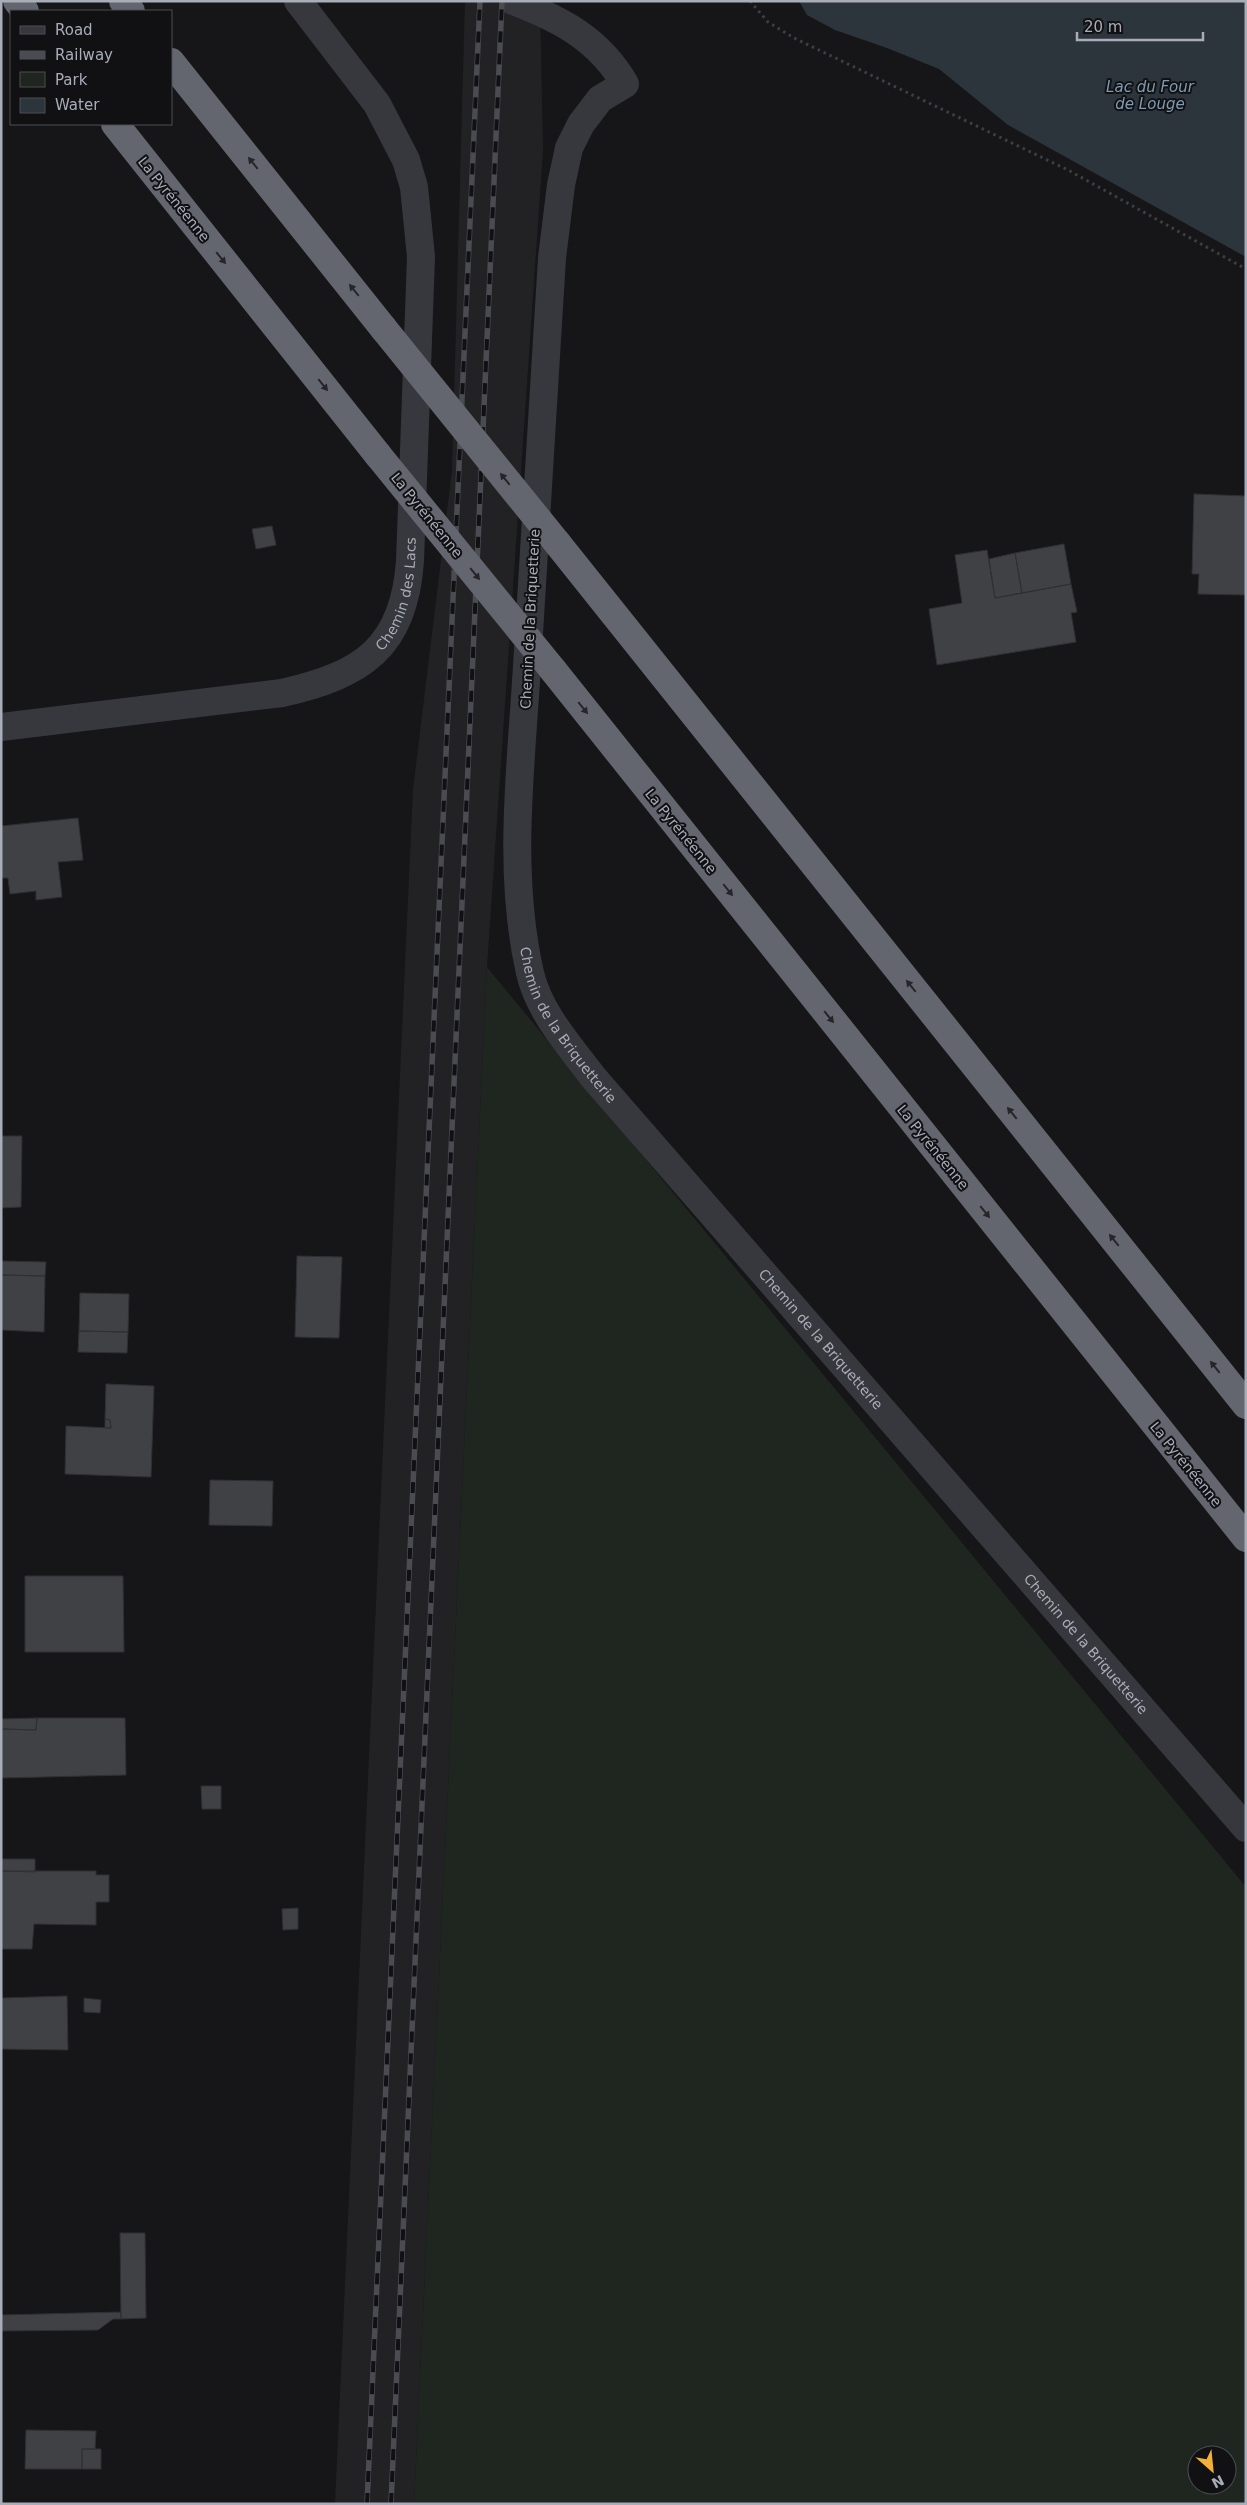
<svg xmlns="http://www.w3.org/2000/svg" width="1247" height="2505" viewBox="0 0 1247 2505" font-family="'DejaVu Sans',sans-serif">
<rect width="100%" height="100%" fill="#161618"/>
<!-- built -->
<path fill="#222225" d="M465 1H540L543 150 487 967 414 2504H335L413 789 452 470Z"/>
<!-- green -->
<path fill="#1e261f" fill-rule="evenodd" d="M487 967 1246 1887V2504H414ZM1197 2455H1227V2485H1197Z"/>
<!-- water -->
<path fill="#2c353c" d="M799 1H1246V257L1008 125 939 69 887 48 835 30 807 15Z"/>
<!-- building -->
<path fill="#404145" stroke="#303034" d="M1194 494 1246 496V595L1198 594 1199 574H1192Z
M272 526 276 545 256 549 252 529Z
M1064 544 1071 584 1022 593 1015 553Z
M987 550 995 598 1071 584 1077 612 1071 613 1076 642 937 665 929 609 962 603 955 555Z
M1015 553 1022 593 995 598 989 559Z
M78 818 83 860 58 862 62 897 36 900V891L10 894 8 878H1V826Z
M1 1136H22L21 1207 1 1208Z
M297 1256 342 1257 339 1338 295 1337Z
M1 1261 46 1262 45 1276 1 1275Z
M1 1275 45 1276 44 1332 1 1330Z
M80 1293 129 1294 128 1332 79 1331Z
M79 1331 128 1332 127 1353 78 1352Z
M106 1384 154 1386 151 1477 65 1474 66 1426 111 1428 110 1420 105 1419Z
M105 1419 110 1420 111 1428H105Z
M210 1480 273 1481 272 1526 209 1525Z
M25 1576H123L124 1652H25Z
M37 1718 36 1730 1 1729V1719Z
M37 1718H125L126 1775 1 1778V1729L36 1730Z
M201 1786H221V1809H202Z
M1 1859H35V1872L1 1871Z
M1 1871H96V1875H109V1902H96V1925L34 1924 32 1949H1Z
M298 1908V1929L283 1930 282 1909Z
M1 1985 2 1998 67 1996 68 2050 1 2049Z
M84 1998 101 2000 100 2013 84 2012Z
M120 2233H145L146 2318 121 2319Z
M121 2312V2319H113L98 2330 1 2331V2315Z
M26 2430 96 2431 95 2449H82V2469H25Z
M82 2449H101V2469H82Z"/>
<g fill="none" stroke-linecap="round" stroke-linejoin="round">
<!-- path -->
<path stroke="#3d3f44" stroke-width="3" stroke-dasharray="2.5 4" stroke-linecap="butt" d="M750 1 768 22 794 38 1068 170 1246 269"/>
<!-- minor -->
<g stroke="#37383d" stroke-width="28">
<path id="s1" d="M513 1C560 19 599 39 625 84L600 99 581 124 569 148 561 185 552 258C543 394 535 530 527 666 521 767 507 872 530 973 539 1012 569 1045 593 1077L1246 1828"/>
<path id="s2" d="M1 727 282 693C362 675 404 648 410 561L421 257 414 187 406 160 377 104 298 1"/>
</g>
<!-- highway -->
<path stroke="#63666e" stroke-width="28" d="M17 1 25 11
M123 1 131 11
M171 62 384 329
M115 124 378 455
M558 544 1246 1405
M553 670 1246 1538"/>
<defs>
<path id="rail" d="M367 2504 480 1
M391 2504 502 1"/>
</defs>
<!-- rail casing -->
<use href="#rail" stroke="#4a4c52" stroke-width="5.5"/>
<!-- rail -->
<use href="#rail" stroke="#111113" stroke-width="4" stroke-dasharray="11" stroke-linecap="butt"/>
<!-- highway-bridge -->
<path stroke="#63666e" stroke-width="28" d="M384 329 558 544
M378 455 553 670"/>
</g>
<!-- one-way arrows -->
<defs><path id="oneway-solid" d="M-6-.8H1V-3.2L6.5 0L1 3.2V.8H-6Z" transform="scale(1.25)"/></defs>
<g fill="#26262a">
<use href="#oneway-solid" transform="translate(253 163) rotate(-129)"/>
<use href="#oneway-solid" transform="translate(221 258) rotate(51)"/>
<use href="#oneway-solid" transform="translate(354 290) rotate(-129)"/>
<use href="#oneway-solid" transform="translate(323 385) rotate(51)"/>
<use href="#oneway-solid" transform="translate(505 479) rotate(-129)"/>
<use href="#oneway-solid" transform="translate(475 574) rotate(51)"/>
<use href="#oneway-solid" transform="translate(583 708) rotate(51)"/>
<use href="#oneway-solid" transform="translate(728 890) rotate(51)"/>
<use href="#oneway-solid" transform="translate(911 986) rotate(-129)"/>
<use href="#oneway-solid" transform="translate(829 1017) rotate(51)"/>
<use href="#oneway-solid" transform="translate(1012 1113) rotate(-129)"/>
<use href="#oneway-solid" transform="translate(985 1212) rotate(51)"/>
<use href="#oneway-solid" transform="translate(1114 1240) rotate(-129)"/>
<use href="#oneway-solid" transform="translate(1215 1367) rotate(-129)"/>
</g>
<g text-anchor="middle" stroke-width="4" stroke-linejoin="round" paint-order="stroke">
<!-- street labels -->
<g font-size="14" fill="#a8adb8" stroke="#111113">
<text transform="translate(174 199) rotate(51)" y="5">La Pyrénéenne</text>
<text transform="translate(427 515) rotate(51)" y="5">La Pyrénéenne</text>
<text dy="5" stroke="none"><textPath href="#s2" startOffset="450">Chemin des Lacs</textPath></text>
<text transform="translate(530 619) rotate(-87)" y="5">Chemin de la Briquetterie</text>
<text transform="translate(681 831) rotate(51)" y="5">La Pyrénéenne</text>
<text dy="5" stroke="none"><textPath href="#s1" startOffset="1122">Chemin de la Briquetterie</textPath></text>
<text transform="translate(933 1147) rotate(51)" y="5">La Pyrénéenne</text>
<text dy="5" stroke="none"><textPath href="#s1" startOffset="1528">Chemin de la Briquetterie</textPath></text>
<text transform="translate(1186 1464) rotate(51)" y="5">La Pyrénéenne</text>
<text dy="5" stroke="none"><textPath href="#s1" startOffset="1932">Chemin de la Briquetterie</textPath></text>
</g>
<!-- water labels -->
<g font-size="15" font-style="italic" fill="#7f9bb3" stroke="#111113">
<text x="1150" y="92">Lac du Four<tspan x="1150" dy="17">de Louge</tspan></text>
</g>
</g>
<!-- border -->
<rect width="1247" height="2505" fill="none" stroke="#a8adb8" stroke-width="5"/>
<!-- legend -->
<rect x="10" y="10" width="162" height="115" fill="#111113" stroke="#4d4f55"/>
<rect x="20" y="26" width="25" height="8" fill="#37383d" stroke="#4d4f55"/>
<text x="55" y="35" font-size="15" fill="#a8adb8">Road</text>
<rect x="20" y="51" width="25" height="8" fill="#4a4c52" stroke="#4d4f55"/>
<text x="55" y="60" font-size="15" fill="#a8adb8">Railway</text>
<rect x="20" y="72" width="25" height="15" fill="#1e261f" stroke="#4d4f55"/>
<text x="55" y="85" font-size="15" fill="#a8adb8">Park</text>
<rect x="20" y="98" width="25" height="15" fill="#2c353c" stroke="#4d4f55"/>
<text x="55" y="110" font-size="15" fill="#a8adb8">Water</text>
<!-- north arrow -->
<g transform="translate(1212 2470) rotate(153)"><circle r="24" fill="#111113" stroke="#4d4f55"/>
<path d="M0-4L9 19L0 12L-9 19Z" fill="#f2b134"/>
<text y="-8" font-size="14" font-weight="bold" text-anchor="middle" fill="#a8adb8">N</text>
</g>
<!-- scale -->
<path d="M1077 32v8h126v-8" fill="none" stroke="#a8adb8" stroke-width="2.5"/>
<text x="1084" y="32" font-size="15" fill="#a8adb8" stroke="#111113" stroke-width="4" paint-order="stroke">20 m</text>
</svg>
